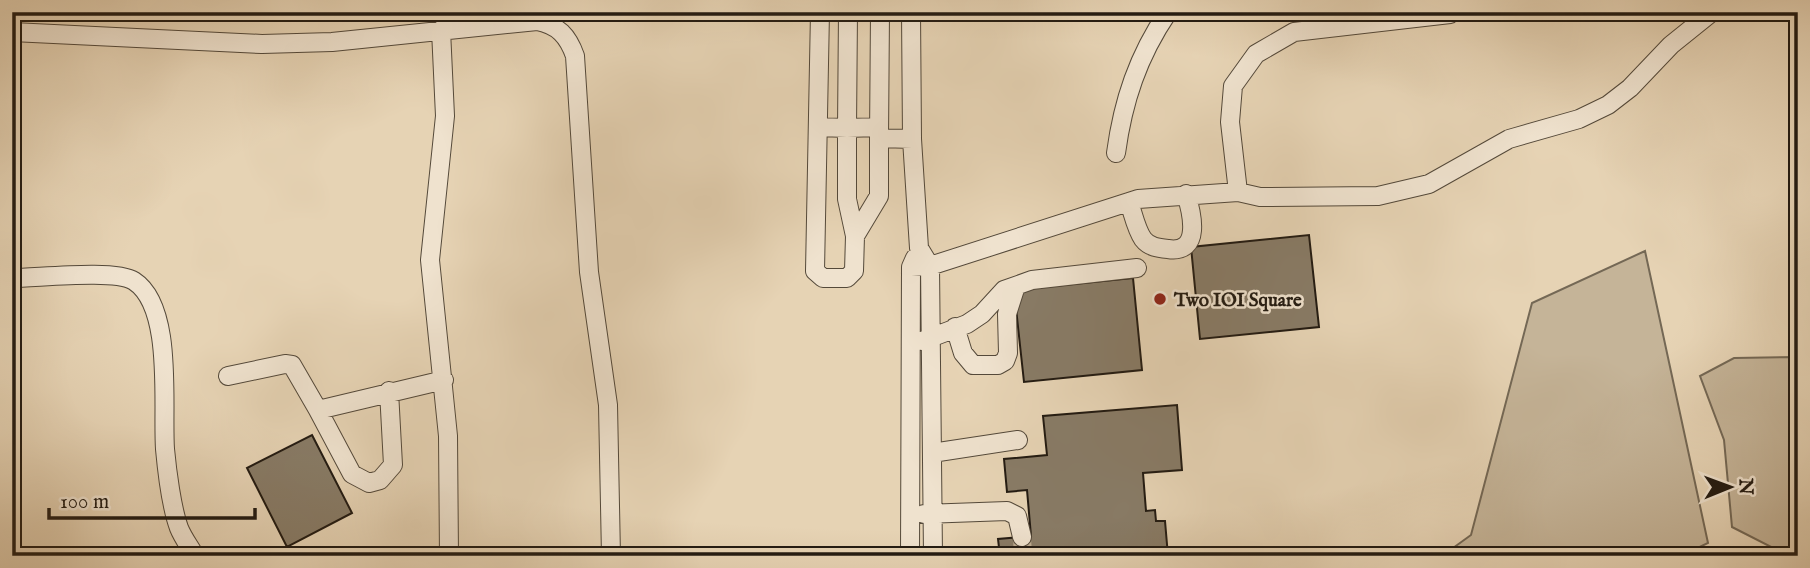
<svg xmlns="http://www.w3.org/2000/svg" width="1810" height="568" viewBox="0 0 1810 568" font-family="'IM FELL English',serif">
<rect width="100%" height="100%" fill="#e6d3b4"/>
<filter id="stains"><feTurbulence type="fractalNoise" baseFrequency=".00286" numOctaves="4"/><feColorMatrix values="0 0 0 0 .2 0 0 0 0 .09 0 0 0 0 .02 0 0 0 .5 -.17"/></filter>
<radialGradient id="worn" r=".72"><stop offset=".6" stop-color="#630" stop-opacity="0"/><stop offset="1" stop-color="#630" stop-opacity=".3"/></radialGradient>
<!-- green -->
<path fill="#c5b498" stroke="#746855" stroke-width="2" d="M1645 251 1708 543 1681 556H1442L1471 535 1532 303Z
M1798 357V548L1777 550 1732 527 1724 440 1700 376 1734 358Z"/>
<!-- building -->
<path fill="#887b66" stroke="#231b12" stroke-width="2" d="M1309 235 1319 327 1200 339 1191 247Z
M1133 278 1142 370 1024 382 1014 290Z
M1177 405 1182 470 1143 473 1146 511 1155 510 1156 521H1165L1168 556H1000L998 539 1031 536 1027 490 1007 492 1004 459 1047 455 1043 416Z
M312 435 352 513 287 547 247 468Z
M990 548 991 556H958L957 551Z"/>
<g fill="none" stroke-linecap="round" stroke-linejoin="round">
<!-- minor-tunnel -->
<path stroke="#bfae94" stroke-width="18" stroke-dasharray="18 9" stroke-linecap="butt" d="M1022 537 1023 556"/>
<defs>
<path id="minor" d="M820 12 815 271 823 278H847L854 271 855 236 847 199V128L879 127
M880 12 879 138 912 139
M911 12 912 139 919 248 930 266 933 556
M441 30 445 116 430 260 448 436 449 556
M12 32 262 44 332 42 537 21C558 25 568 36 575 56L589 272 608 405 611 556
M818 127 847 128 848 12
M1116 153C1123 101 1138 56 1168 12
M1238 192 1230 122 1233 86 1256 54 1294 32 1450 14
M1129 202C1133 213 1136 229 1143 239 1149 247 1158 248 1168 249 1202 254 1192 213 1186 194
M855 236 879 196V138
M911 267 930 266 1138 199 1238 192 1260 197 1378 196 1429 184 1509 139 1579 119 1608 105 1630 88 1671 45 1712 12
M12 278C38 278 115 269 134 281 174 307 162 406 165 449 167 471 172 509 179 528 183 538 190 547 195 556
M955 327 963 353 973 365H998L1005 361 1008 353 1007 314 1016 286
M922 341 967 324 982 314 1004 290 1032 280 1137 268
M228 376 285 364 292 365 318 410 444 380
M318 410 352 474 369 483 380 480 393 465 389 391
M932 453 1018 440
M924 514 1007 511 1017 516 1022 537
M910 556 911 267 915 258"/>
</defs>
<!-- minor casing -->
<use href="#minor" stroke="#54493a" stroke-width="20"/>
<!-- minor -->
<use href="#minor" stroke="#efe2ce" stroke-width="18"/>
</g>
<!-- markers -->
<circle fill="#8f2418" stroke="#efe2ce" stroke-width="2.5" cx="1160" cy="299" r="7"/>
<g text-anchor="middle" stroke-width="5" stroke-linejoin="round" paint-order="stroke">
<!-- poi labels -->
<g font-size="19" font-weight="bold" fill="#231b12" stroke="#efe2ce" text-anchor="start">
<text x="1174" y="306">Two IOI Square</text>
</g>
</g>
<!-- margin -->
<rect width="1810" height="568" fill="none" stroke="#e6d3b4" stroke-width="42"/>
<rect x="14" y="14" width="1782" height="540" fill="none" stroke="#231b12" stroke-width="3.5"/>
<rect x="21" y="21" width="1768" height="526" fill="none" stroke="#231b12" stroke-width="2"/>
<!-- north arrow -->
<g transform="translate(1730 487) rotate(89)" stroke="#efe2ce" stroke-width="5" paint-order="stroke">
<path d="M0-5L12 26L0 18L-12 26Z" fill="#231b12"/>
<text y="-10" font-size="19" font-weight="bold" text-anchor="middle" fill="#231b12">N</text>
</g>
<!-- scale -->
<path d="M49 508v10h206v-10" fill="none" stroke="#231b12" stroke-width="3.5"/>
<text x="60" y="508" font-size="21" fill="#231b12" stroke="#efe2ce" stroke-width="5" paint-order="stroke">100 m</text>
<rect width="100%" height="100%" filter="url(#stains)"/>
<rect width="100%" height="100%" fill="url(#worn)"/>
</svg>
